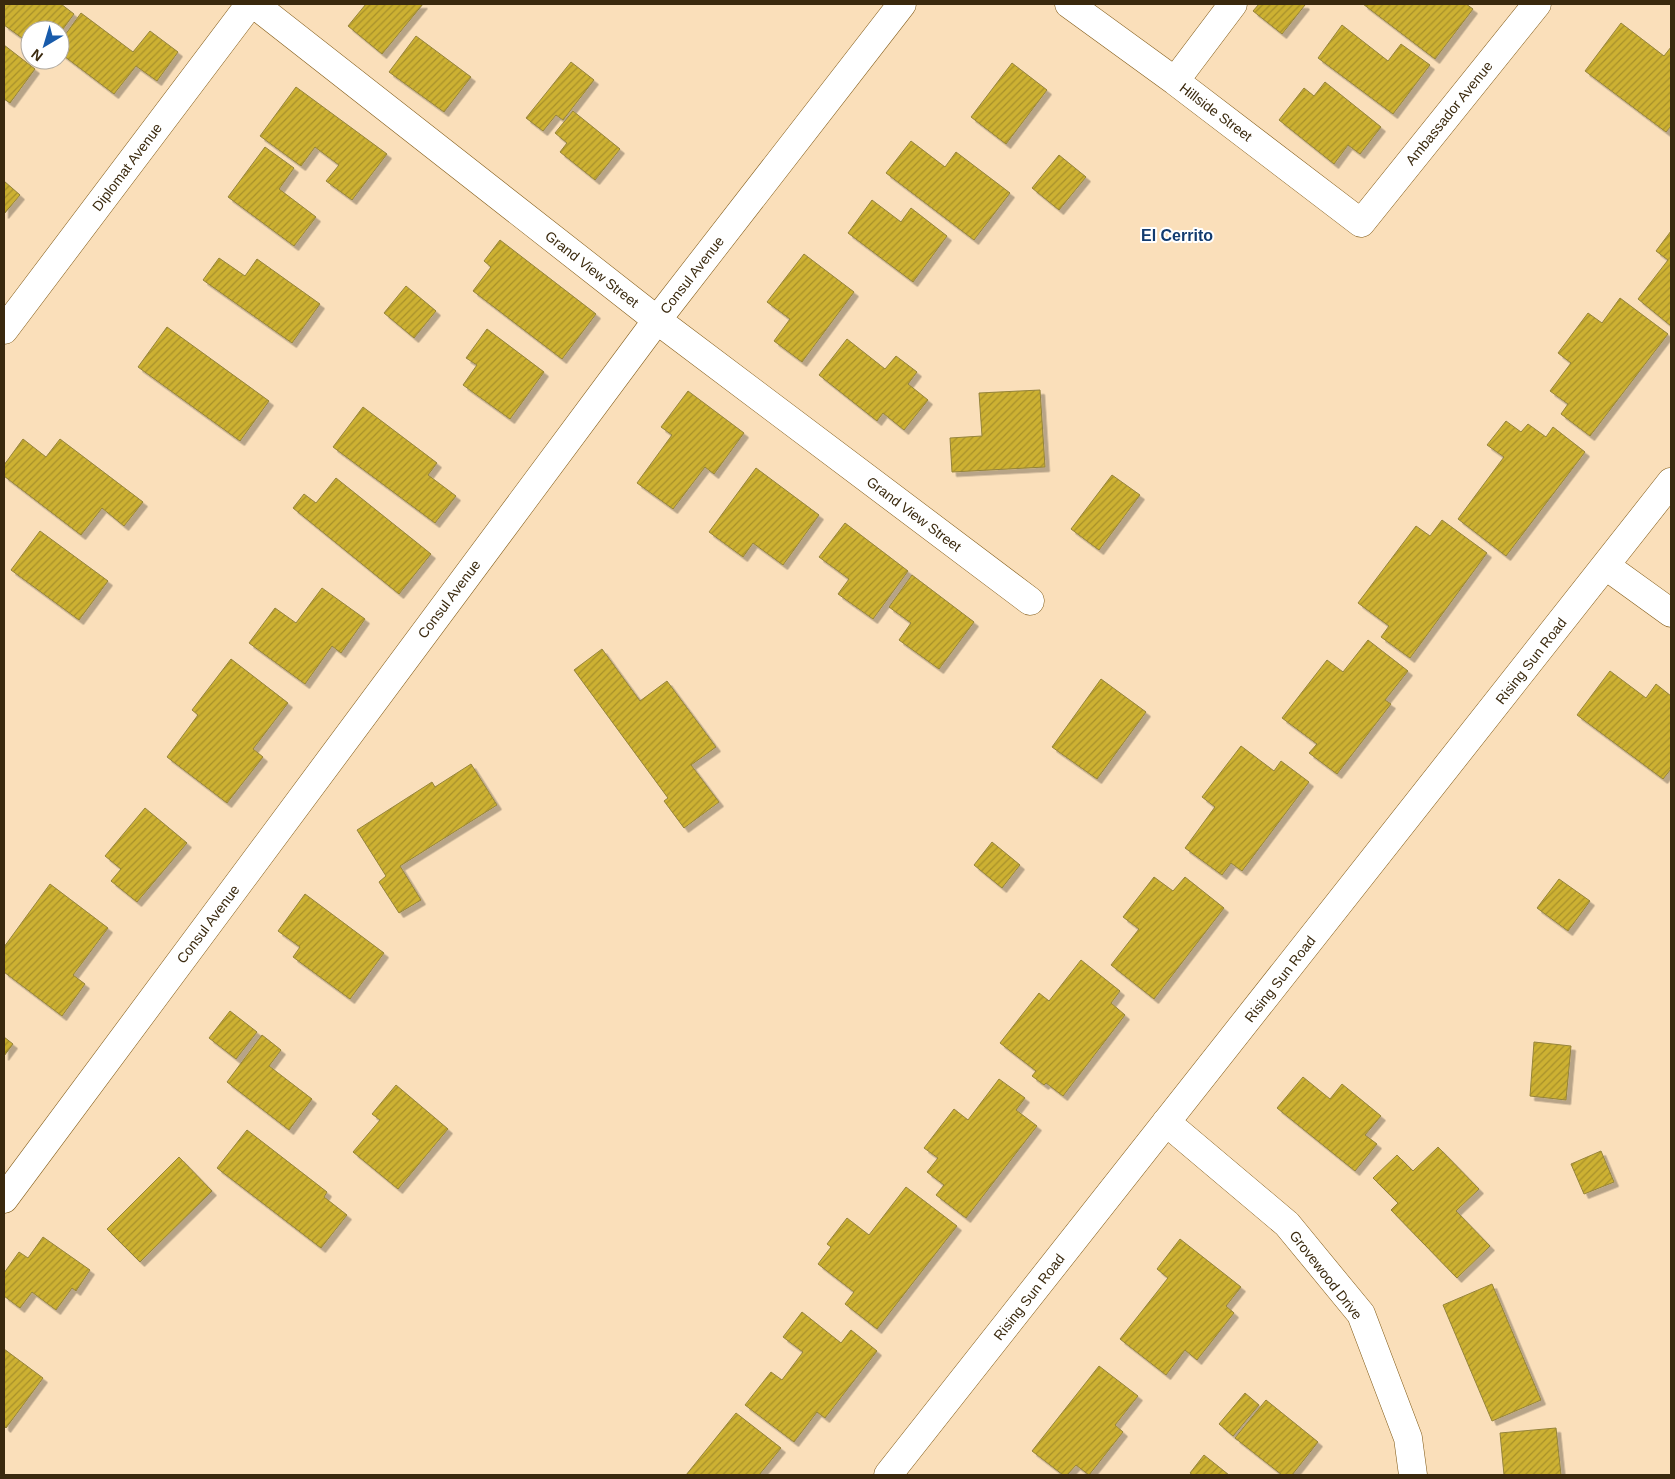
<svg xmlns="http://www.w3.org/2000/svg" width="1675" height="1479" viewBox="0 0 1675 1479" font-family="Helvetica,sans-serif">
<defs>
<pattern id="building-hatch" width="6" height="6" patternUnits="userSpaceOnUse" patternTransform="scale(1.25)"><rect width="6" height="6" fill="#cdb133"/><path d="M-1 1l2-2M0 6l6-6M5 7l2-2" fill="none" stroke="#a7902a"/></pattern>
<filter id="shadow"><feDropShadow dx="4.5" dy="4.5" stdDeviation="0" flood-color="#0004"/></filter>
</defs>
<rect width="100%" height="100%" fill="#fadfba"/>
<!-- building -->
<path fill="url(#building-hatch)" stroke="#95843b" filter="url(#shadow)" d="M4 4H61L74 14 60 33V30H30L29 43 4 25Z
M366 4H423L382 54 348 26Z
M1259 4H1304L1305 5 1282 34 1253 11Z
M1363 4H1466L1473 9 1435 59Z
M81 13 133 52 150 31 178 52 157 81 136 66 114 94 60 53V42Z
M1621 23 1664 56 1671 47V126L1666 132 1585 71Z
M1342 25 1388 61 1401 44 1430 65 1393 114 1318 58Z
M416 36 471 77 444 112 389 72Z
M4 45 35 69 10 103 4 99Z
M571 62 594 80 563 120 556 115 543 131 526 118Z
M1012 63 1047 90 1006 144 971 117Z
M1325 82 1381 127 1360 154 1348 145 1334 164 1279 120 1304 88 1314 96Z
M296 87 387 154 352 200 326 181 339 165 315 147 301 166 260 136Z
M573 111 620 149 595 180 560 152 567 143 555 133Z
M911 141 945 167 956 152 1010 193 974 240 886 173Z
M265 147 294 168 279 189 316 217 294 246 228 197Z
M1059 155 1086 177 1059 210 1032 188Z
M4 181 20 195 4 214Z
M872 200 901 222 911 208 947 236 913 282 848 233Z
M1671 231V326L1638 299 1668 260 1656 251Z
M500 240 596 314 562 359 473 291 491 267 484 261Z
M804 254 854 292 802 362 774 341 790 319 767 302Z
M219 258 245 276 257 259 320 304 292 343 203 280Z
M406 286 436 311 414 338 384 313Z
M1620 298 1668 334 1590 436 1561 414 1568 404 1550 391 1571 363 1558 353 1588 313 1602 323Z
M167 327 269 401 240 441 138 367Z
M487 329 544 372 510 419 463 385 477 365 466 358Z
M847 339 885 369 896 356 917 372 908 384 928 400 904 430 883 413 877 421 819 375Z
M1040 390 1045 467 952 472 950 438 982 436 979 393Z
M688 391 744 433 714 474 705 467 673 509 637 483 672 435 661 427Z
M363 407 437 463 428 475 456 496 435 523 333 447Z
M1506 421 1521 432 1528 424 1546 437 1553 427 1585 452 1506 556 1458 519 1504 457 1487 445Z
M23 439 46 457 60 439 143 502 124 526 102 508 81 535 4 476V465Z
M756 468 819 515 783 565 753 543 743 557 709 532Z
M1112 475 1140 495 1099 550 1071 529Z
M336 478 431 554 399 594 293 508 304 494 316 503Z
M1442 520 1487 553 1410 658 1381 637 1389 626 1358 603 1416 526 1430 536Z
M845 523 908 571 873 619 838 594 849 579 819 557Z
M40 531 108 581 79 620 11 570Z
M912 575 974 622 939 669 899 640 911 623 889 607Z
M322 588 365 619 341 653 332 646 305 684 249 643 275 608 296 623Z
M1368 640 1408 671 1385 700 1391 704 1337 774 1309 753 1317 744 1282 718 1327 660 1343 672Z
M602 649 640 701 667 681 716 747 691 765 719 802 684 828 664 801 668 798 574 670Z
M231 659 288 703 253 749 263 757 227 803 167 757 198 715 192 710Z
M1610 671 1646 698 1656 684 1671 696V769L1663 779 1577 715Z
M1101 679 1146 712 1097 779 1052 747Z
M1241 746 1274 771 1281 761 1309 782 1242 871 1231 863 1222 875 1185 848 1215 807 1202 797Z
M471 764 497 805 400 866 421 900 399 913 379 882 386 876 357 830 432 782 435 787Z
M145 808 187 843 137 902 111 881 121 869 105 856Z
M992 842 1020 865 1002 888 974 865Z
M1154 877 1173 891 1185 877 1224 908 1154 999 1111 965 1139 929 1123 917Z
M1559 879 1590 901 1568 931 1537 908Z
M50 884 108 928 73 975 85 984 62 1016 4 972V947Z
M305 894 384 953 350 999 293 957 300 947 278 931Z
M1081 960 1120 991 1111 1003 1125 1015 1063 1096 1046 1083 1044 1085 1032 1076 1036 1071 1000 1043 1039 993 1049 1001Z
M230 1011 257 1032 236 1059 209 1038Z
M262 1035 281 1050 269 1066 312 1099 289 1130 227 1082Z
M4 1037 13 1044 4 1056Z
M1534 1042 1571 1046 1566 1100 1530 1096Z
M1303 1077 1330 1099 1342 1084 1381 1116 1365 1135 1377 1144 1355 1171 1277 1108Z
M999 1079 1025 1098 1016 1110 1037 1126 966 1218 936 1195 944 1185 927 1172 938 1158 924 1148 954 1109 968 1120Z
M396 1085 448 1129 398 1189 353 1152 380 1120 372 1114Z
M247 1130 327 1192 324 1197 347 1215 321 1248 217 1168Z
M1438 1147 1479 1189 1456 1211 1490 1246 1457 1278 1391 1210 1398 1203 1373 1178 1397 1155 1413 1171Z
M1601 1151 1614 1182 1584 1194 1571 1164Z
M179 1157 212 1191 140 1262 107 1229Z
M906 1187 957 1226 877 1329 845 1304 854 1292 818 1264 831 1247 827 1244 847 1218 869 1235Z
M43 1237 90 1270 76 1291 72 1288 56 1310 32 1292 20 1308 4 1296V1273L19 1252 28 1258Z
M1180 1239 1241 1287 1226 1306 1234 1313 1197 1360 1185 1350 1166 1375 1120 1339 1168 1278 1157 1269Z
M1492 1284 1541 1400 1492 1421 1443 1305Z
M802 1312 841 1343 851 1330 877 1351 825 1418 817 1412 794 1442 745 1405 771 1372 782 1380 803 1352 783 1337Z
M4 1349 43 1378 6 1428 4 1426Z
M1099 1366 1138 1396 1115 1425 1123 1432 1089 1475 1076 1465 1067 1475H1063L1032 1451Z
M1245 1393 1259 1405 1233 1436 1219 1424Z
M1266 1400 1318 1442 1292 1475H1282L1235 1438Z
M736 1413 781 1448 759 1475H686Z
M1556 1428 1561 1475H1504L1500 1433Z
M1204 1455 1229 1475H1193L1190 1473Z"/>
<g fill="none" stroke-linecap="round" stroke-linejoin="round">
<defs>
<path id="minor" d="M254 4 657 320 1030 601
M1069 4 1175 81 1361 223 1537 4
M1175 81 1233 4
M4 330 250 4
M1606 566 1671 613
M1166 1122 1287 1224 1361 1314 1408 1438 1413 1475
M4 1199 657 320 902 4
M888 1475 1671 482"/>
</defs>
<!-- minor casing -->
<use href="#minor" stroke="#825b17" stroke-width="29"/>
<!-- minor -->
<use href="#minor" stroke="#fff" stroke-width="28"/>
</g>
<g text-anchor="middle" stroke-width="4" stroke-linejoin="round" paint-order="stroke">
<!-- street labels -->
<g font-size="14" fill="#3a290e" stroke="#fff">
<text transform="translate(1216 112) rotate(37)" y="5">Hillside Street</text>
<text transform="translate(1449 113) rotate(-51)" y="5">Ambassador Avenue</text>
<text transform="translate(127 167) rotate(-53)" y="5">Diplomat Avenue</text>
<text transform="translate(592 269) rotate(38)" y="5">Grand View Street</text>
<text transform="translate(692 275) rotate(-52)" y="5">Consul Avenue</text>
<text transform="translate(914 514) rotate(37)" y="5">Grand View Street</text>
<text transform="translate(449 599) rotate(-53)" y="5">Consul Avenue</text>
<text transform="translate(1531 661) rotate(-52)" y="5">Rising Sun Road</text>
<text transform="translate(208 924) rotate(-53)" y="5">Consul Avenue</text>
<text transform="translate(1280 979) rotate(-52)" y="5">Rising Sun Road</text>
<text transform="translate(1326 1275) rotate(52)" y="5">Grovewood Drive</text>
<text transform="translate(1029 1297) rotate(-52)" y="5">Rising Sun Road</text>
</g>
<!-- quarter labels -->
<g font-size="16" font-weight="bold" fill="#123b6f" stroke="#fff">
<text x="1177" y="241">El Cerrito</text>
</g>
</g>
<!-- border -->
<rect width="1675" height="1479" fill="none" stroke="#3a290e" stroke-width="10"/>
<!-- north arrow -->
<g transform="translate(45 45) rotate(218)"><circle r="24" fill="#ffffff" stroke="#b0a99f"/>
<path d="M0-4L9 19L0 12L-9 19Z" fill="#185bab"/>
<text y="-8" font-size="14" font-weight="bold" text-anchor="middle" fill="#3a290e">N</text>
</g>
</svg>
